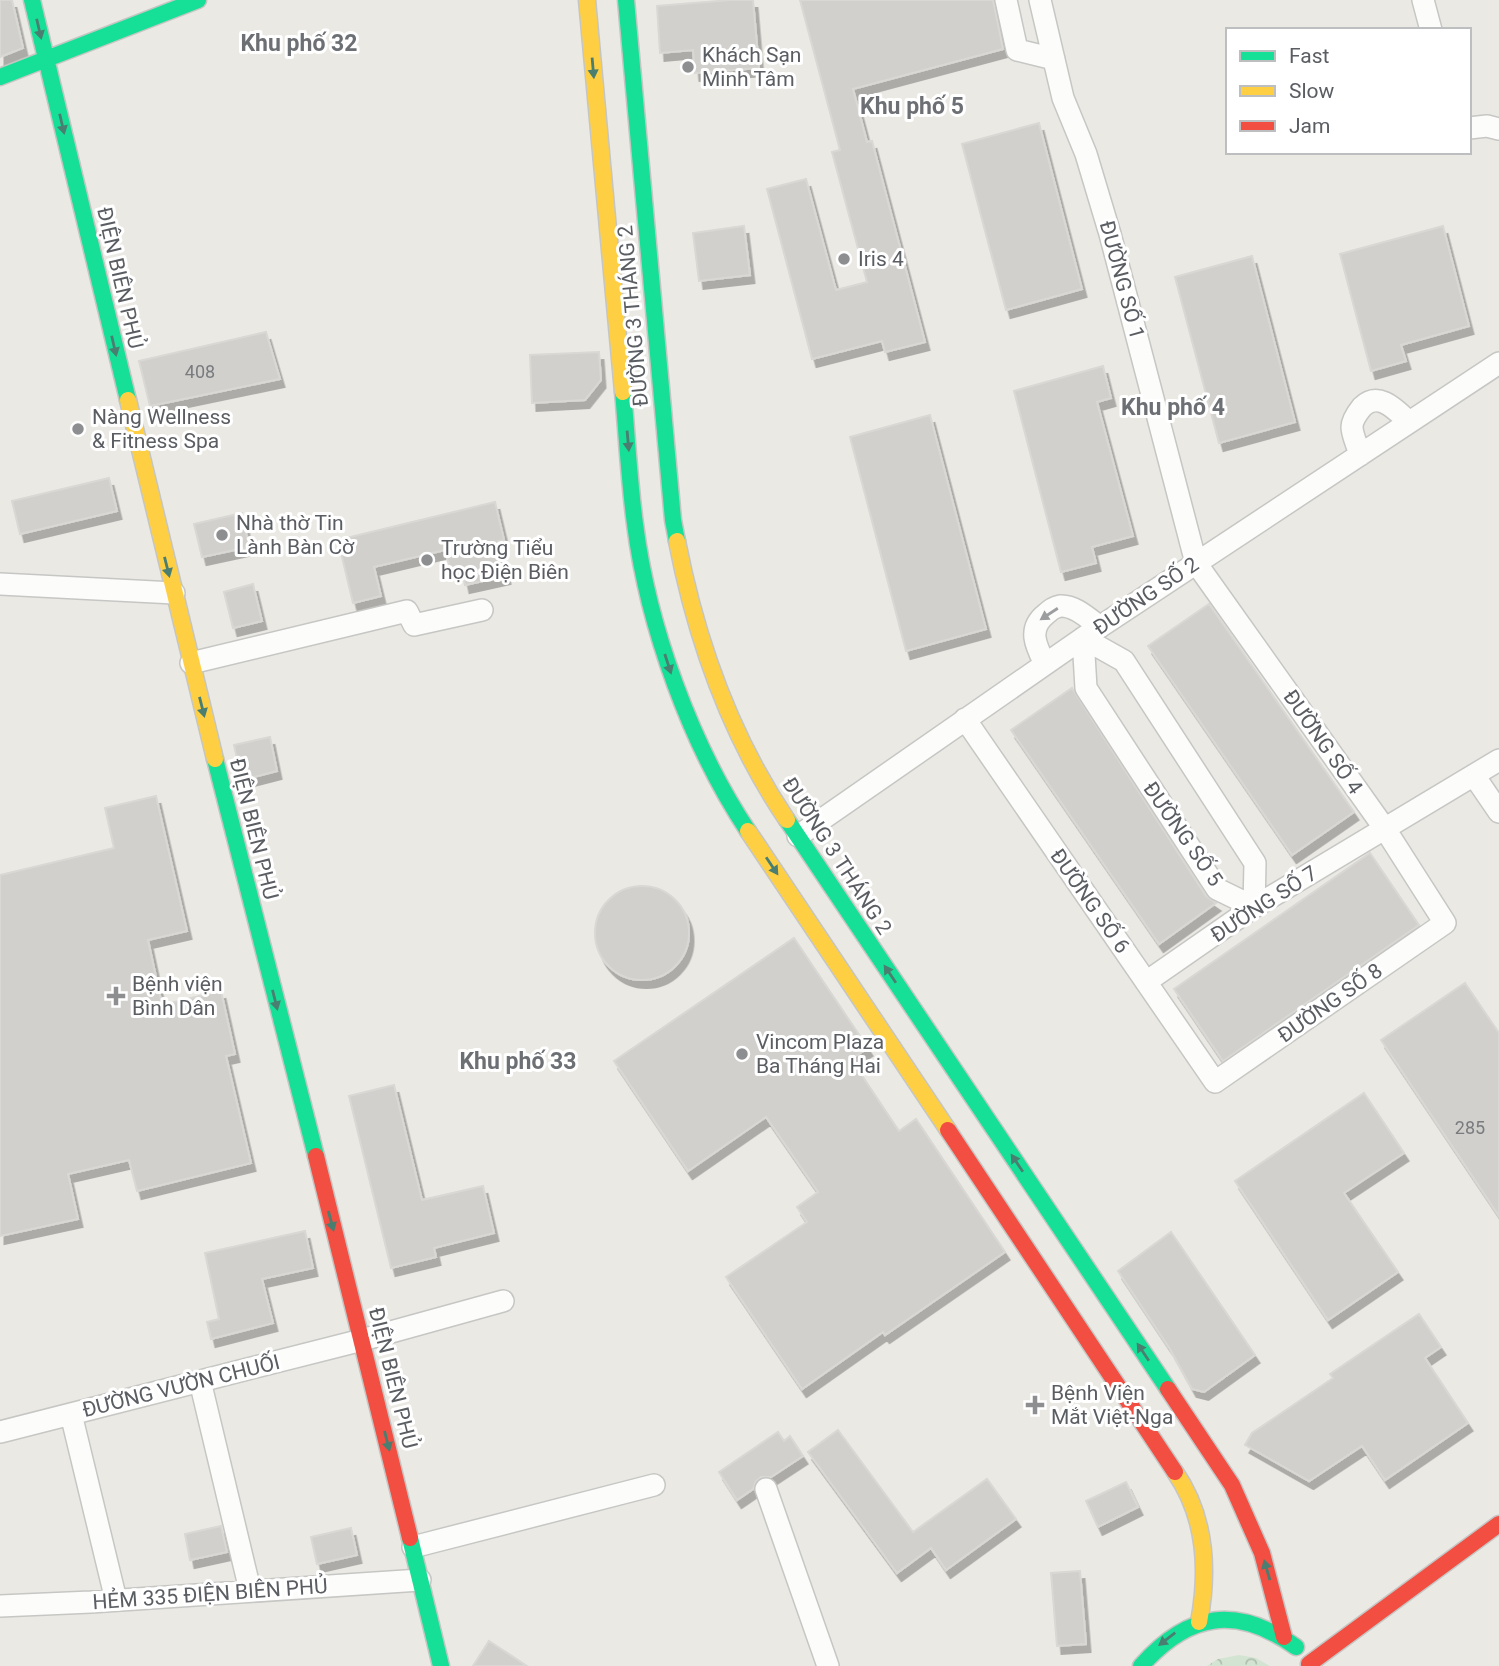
<svg xmlns="http://www.w3.org/2000/svg" width="1499" height="1666" viewBox="0 0 1499 1666" font-family="Roboto,sans-serif">
<defs>
<pattern id="forest-crowns" width="20" height="18" patternUnits="userSpaceOnUse" patternTransform="scale(1.75)"><rect width="20" height="18" fill="#d3e5d2"/><path d="M2 6a3 3 0 1 1 6 0M12 15a3 3 0 1 1 6 0" fill="none" stroke="#aebdae"/></pattern>
<filter id="shadow"><feDropShadow dx="4.5" dy="8" stdDeviation="0" flood-color="#0004"/></filter>
</defs>
<rect width="100%" height="100%" fill="#eae9e4"/>
<!-- forest -->
<path fill="url(#forest-crowns)" d="M1239 1655 1256 1658 1270 1666H1207L1218 1659Z"/>
<!-- building -->
<path fill="#d1d0cd" stroke="#d9d8d4" stroke-width="2" filter="url(#shadow)" d="M0 0H12L23 48 0 57Z
M731 0H753L759 68 695 73 693 50 660 53 657 6Z
M800 0H993L1003 49 853 89 867 142 872 141 925 342 885 352 882 341 812 359 767 189 806 179 836 290 867 282 832 152 840 150Z
M1039 123 1082 289 1006 310 962 144Z
M744 226 750 275 699 281 693 233Z
M1443 226 1469 326 1401 345 1406 361 1371 371 1340 254Z
M1252 256 1295 422 1219 443 1175 277Z
M266 332 280 379 150 406 139 361Z
M599 352 601 380 585 400 532 403 530 355Z
M1103 366 1111 398 1097 402 1133 536 1092 547 1096 563 1061 572 1014 391Z
M930 415 986 629 906 651 850 437Z
M109 478 117 511 20 534 12 501Z
M495 502 504 540 498 541 506 576 465 585 461 566 450 569 445 550 374 567 381 596 353 603 338 540Z
M242 513 249 547 202 557 194 524Z
M253 584 262 621 233 628 224 592Z
M1209 604 1354 812 1292 855 1148 646Z
M1072 688 1206 896 1216 903 1159 944 1011 730Z
M270 737 277 771 242 780 234 745Z
M156 796 187 931 148 940 162 1005 221 991 235 1054 226 1056 251 1163 137 1191 129 1160 68 1174 78 1219 0 1236V875L114 848 105 808Z
M1370 853 1419 925 1223 1061 1174 989Z
M595 933a47 47 0 1 1 94 0a47 47 0 1 1-94 0Z
M794 938 868 1048 851 1059 899 1131 916 1119 1005 1252 885 1335 883 1332 802 1389 726 1277 807 1222 797 1207 818 1192 766 1117 688 1171 614 1061Z
M1465 983 1499 1033V1216L1381 1040Z
M394 1085 422 1200 483 1186 494 1233 434 1248 436 1257 391 1268 349 1096Z
M1364 1093 1404 1153 1344 1193 1398 1272 1328 1320 1235 1181Z
M305 1231 313 1268 262 1279 273 1323 211 1339 207 1322 219 1319 205 1253Z
M1171 1232 1255 1355 1204 1392 1192 1389 1170 1349 1118 1271Z
M1419 1314 1441 1347 1425 1358 1468 1423 1385 1480 1362 1446 1309 1481 1245 1445 1252 1433 1333 1378 1330 1374Z
M838 1430 913 1532 987 1479 1016 1519 946 1570 931 1548 897 1573 808 1452Z
M778 1432 784 1441 790 1436 803 1456 771 1477H761L756 1481 753 1489 737 1500 719 1472Z
M1126 1482 1138 1507 1098 1527 1086 1501Z
M221 1526 227 1552 190 1560 185 1534Z
M351 1528 357 1555 317 1564 311 1537Z
M1080 1571 1086 1644 1057 1646 1051 1573Z
M489 1641 527 1666H473Z"/>
<g fill="none" stroke-linecap="round" stroke-linejoin="round">
<defs>
<path id="street" d="M1006 0 1017 50 1054 59
M1423 0 1431 30
M1469 128 1487 126 1499 129
M1360 455C1358 447 1352 435 1352 427 1352 421 1358 412 1362 407 1379 390 1397 411 1409 422
M0 584 174 593
M1083 638 1124 661 1255 863 1254 907 1217 889 1086 688Z
M191 663 407 611 414 625 482 610
M1045 664C1036 646 1027 629 1046 614 1049 611 1055 607 1060 606 1075 605 1089 619 1100 627
M965 719 1215 1082 1445 923 1385 829 1196 563 1110 234 1086 154 1063 98 1040 0
M1475 777 1499 812
M798 836 1083 638 1499 363
M1146 982 1254 907 1499 760
M200 1381 250 1590
M71 1414 116 1600
M0 1432 362 1340 503 1301
M766 1489 828 1666
M413 1547 654 1485
M0 1606 91 1602 420 1580"/>
<path id="fast" d="M32 0 128 400
M626 0 673 520 677 541
M0 77 198 0
M623 392C627 436 629 480 635 524 648 627 691 745 748 831
M215 759 316 1156
M787 820 1168 1389
M410 1538 441 1666
M1141 1666C1189 1612 1237 1605 1296 1647"/>
<path id="slow" d="M587 0 623 392
M128 400 215 759
M677 541C696 639 731 737 787 820
M748 831 948 1130
M1175 1472C1206 1517 1209 1569 1199 1622"/>
<path id="jam" d="M948 1130 1175 1472
M316 1156 410 1538
M1168 1389 1232 1485 1262 1553 1284 1637
M1309 1664 1499 1524"/>
</defs>
<!-- street casing -->
<use href="#street" stroke="#c6c6c4" stroke-width="24"/>
<!-- fast casing -->
<use href="#fast" stroke="#c5c6c4" stroke-width="19"/>
<!-- slow casing -->
<use href="#slow" stroke="#c5c6c4" stroke-width="19"/>
<!-- jam casing -->
<use href="#jam" stroke="#c5c6c4" stroke-width="19"/>
<!-- street -->
<use href="#street" stroke="#fcfcfb" stroke-width="21"/>
<!-- fast -->
<use href="#fast" stroke="#16e098" stroke-width="16"/>
<!-- slow -->
<use href="#slow" stroke="#ffcf43" stroke-width="16"/>
<!-- jam -->
<use href="#jam" stroke="#f24e42" stroke-width="16"/>
</g>
<!-- one-way arrows -->
<defs><path id="oneway-solid" d="M-6-.8H1V-3.2L6.5 0L1 3.2V.8H-6Z" transform="scale(1.75)"/></defs>
<g fill="#497e70">
<use href="#oneway-solid" transform="translate(39 29) rotate(77)"/>
<use href="#oneway-solid" transform="translate(593 68) rotate(85)"/>
<use href="#oneway-solid" transform="translate(62 124) rotate(77)"/>
<use href="#oneway-solid" transform="translate(114 346) rotate(77)"/>
<use href="#oneway-solid" transform="translate(628 441) rotate(85)"/>
<use href="#oneway-solid" transform="translate(167 567) rotate(76)"/>
<use href="#oneway-solid" transform="translate(668 664) rotate(72)"/>
<use href="#oneway-solid" transform="translate(202 707) rotate(76)"/>
<use href="#oneway-solid" transform="translate(772 866) rotate(56)"/>
<use href="#oneway-solid" transform="translate(890 974) rotate(-124)"/>
<use href="#oneway-solid" transform="translate(275 1000) rotate(76)"/>
<use href="#oneway-solid" transform="translate(1017 1163) rotate(-124)"/>
<use href="#oneway-solid" transform="translate(331 1221) rotate(75)"/>
<use href="#oneway-solid" transform="translate(1143 1352) rotate(-124)"/>
<use href="#oneway-solid" transform="translate(387 1441) rotate(76)"/>
<use href="#oneway-solid" transform="translate(1267 1570) rotate(-106)"/>
<use href="#oneway-solid" transform="translate(1167 1639) rotate(142)"/>
</g>
<use fill="#9b9d9f" href="#oneway-solid" transform="translate(1049 614) rotate(147)"/>
<!-- markers -->
<g fill="#8c8e90" stroke="#fff" stroke-width="2.5">
<circle cx="688" cy="67" r="7"/>
<circle cx="844" cy="259" r="7"/>
<circle cx="78" cy="429" r="7"/>
<circle cx="222" cy="535" r="7"/>
<circle cx="427" cy="560" r="7"/>
<path d="M112.5 985.5h7v7h7v7h-7v7h-7v-7h-7v-7h7z"/>
<circle cx="742" cy="1054" r="7"/>
<path d="M1031.5 1394.5h7v7h7v7h-7v7h-7v-7h-7v-7h7z"/>
</g>
<g text-anchor="middle" stroke-width="6" stroke-linejoin="round" paint-order="stroke">
<!-- number labels -->
<g font-size="18" fill="#797b7e">
<text x="200" y="378">408</text>
<text x="1470" y="1134">285</text>
</g>
<!-- poi labels -->
<g font-size="21" fill="#5a5d62" stroke="#fff" text-anchor="start">
<text x="702" y="62">Khách Sạn<tspan x="702" dy="24">Minh Tâm</tspan></text>
<text x="858" y="266">Iris 4</text>
<text x="92" y="424">Nàng Wellness<tspan x="92" dy="24">&amp; Fitness Spa</tspan></text>
<text x="236" y="530">Nhà thờ Tin<tspan x="236" dy="24">Lành Bàn Cờ</tspan></text>
<text x="441" y="555">Trường Tiểu<tspan x="441" dy="24">học Điện Biên</tspan></text>
<text x="132" y="991">Bệnh viện<tspan x="132" dy="24">Bình Dân</tspan></text>
<text x="756" y="1049">Vincom Plaza<tspan x="756" dy="24">Ba Tháng Hai</tspan></text>
<text x="1051" y="1400">Bệnh Viện<tspan x="1051" dy="24">Mắt Việt-Nga</tspan></text>
</g>
<!-- street labels -->
<g font-size="21" fill="#5a5d62" stroke="#fff">
<text transform="translate(120 278) rotate(77)" y="7">ĐIỆN BIÊN PHỦ</text>
<text transform="translate(1122 280) rotate(75)" y="7">ĐƯỜNG SỐ 1</text>
<text transform="translate(633 316) rotate(-95)" y="7">ĐƯỜNG 3 THÁNG 2</text>
<text transform="translate(1146 596) rotate(-34)" y="7">ĐƯỜNG SỐ 2</text>
<text transform="translate(1323 742) rotate(55)" y="7">ĐƯỜNG SỐ 4</text>
<text transform="translate(254 829) rotate(76)" y="7">ĐIỆN BIÊN PHỦ</text>
<text transform="translate(1183 834) rotate(55)" y="7">ĐƯỜNG SỐ 5</text>
<text transform="translate(837 856) rotate(57)" y="7">ĐƯỜNG 3 THÁNG 2</text>
<text transform="translate(1090 901) rotate(55)" y="7">ĐƯỜNG SỐ 6</text>
<text transform="translate(1264 904) rotate(-33)" y="7">ĐƯỜNG SỐ 7</text>
<text transform="translate(1330 1003) rotate(-35)" y="7">ĐƯỜNG SỐ 8</text>
<text transform="translate(393 1378) rotate(76)" y="7">ĐIỆN BIÊN PHỦ</text>
<text transform="translate(181 1386) rotate(-14)" y="7">ĐƯỜNG VƯỜN CHUỐI</text>
<text transform="translate(210 1594) rotate(-4)" y="7">HẺM 335 ĐIỆN BIÊN PHỦ</text>
</g>
<!-- neighbourhood labels -->
<g font-size="23" font-weight="bold" fill="#6c6f73" stroke="#fff">
<text x="299" y="51">Khu phố 32</text>
<text x="912" y="114">Khu phố 5</text>
<text x="1173" y="415">Khu phố 4</text>
<text x="518" y="1069">Khu phố 33</text>
</g>
</g>
<!-- legend -->
<rect x="1226" y="28" width="245" height="126" fill="#ffffff" stroke="#bdbec0" stroke-width="2"/>
<rect x="1240" y="51" width="35" height="10" fill="#16e098" stroke="#bdbec0" stroke-width="2"/>
<text x="1289" y="63" font-size="21" fill="#5a5d62">Fast</text>
<rect x="1240" y="86" width="35" height="10" fill="#ffcf43" stroke="#bdbec0" stroke-width="2"/>
<text x="1289" y="98" font-size="21" fill="#5a5d62">Slow</text>
<rect x="1240" y="121" width="35" height="10" fill="#f24e42" stroke="#bdbec0" stroke-width="2"/>
<text x="1289" y="133" font-size="21" fill="#5a5d62">Jam</text>
</svg>
